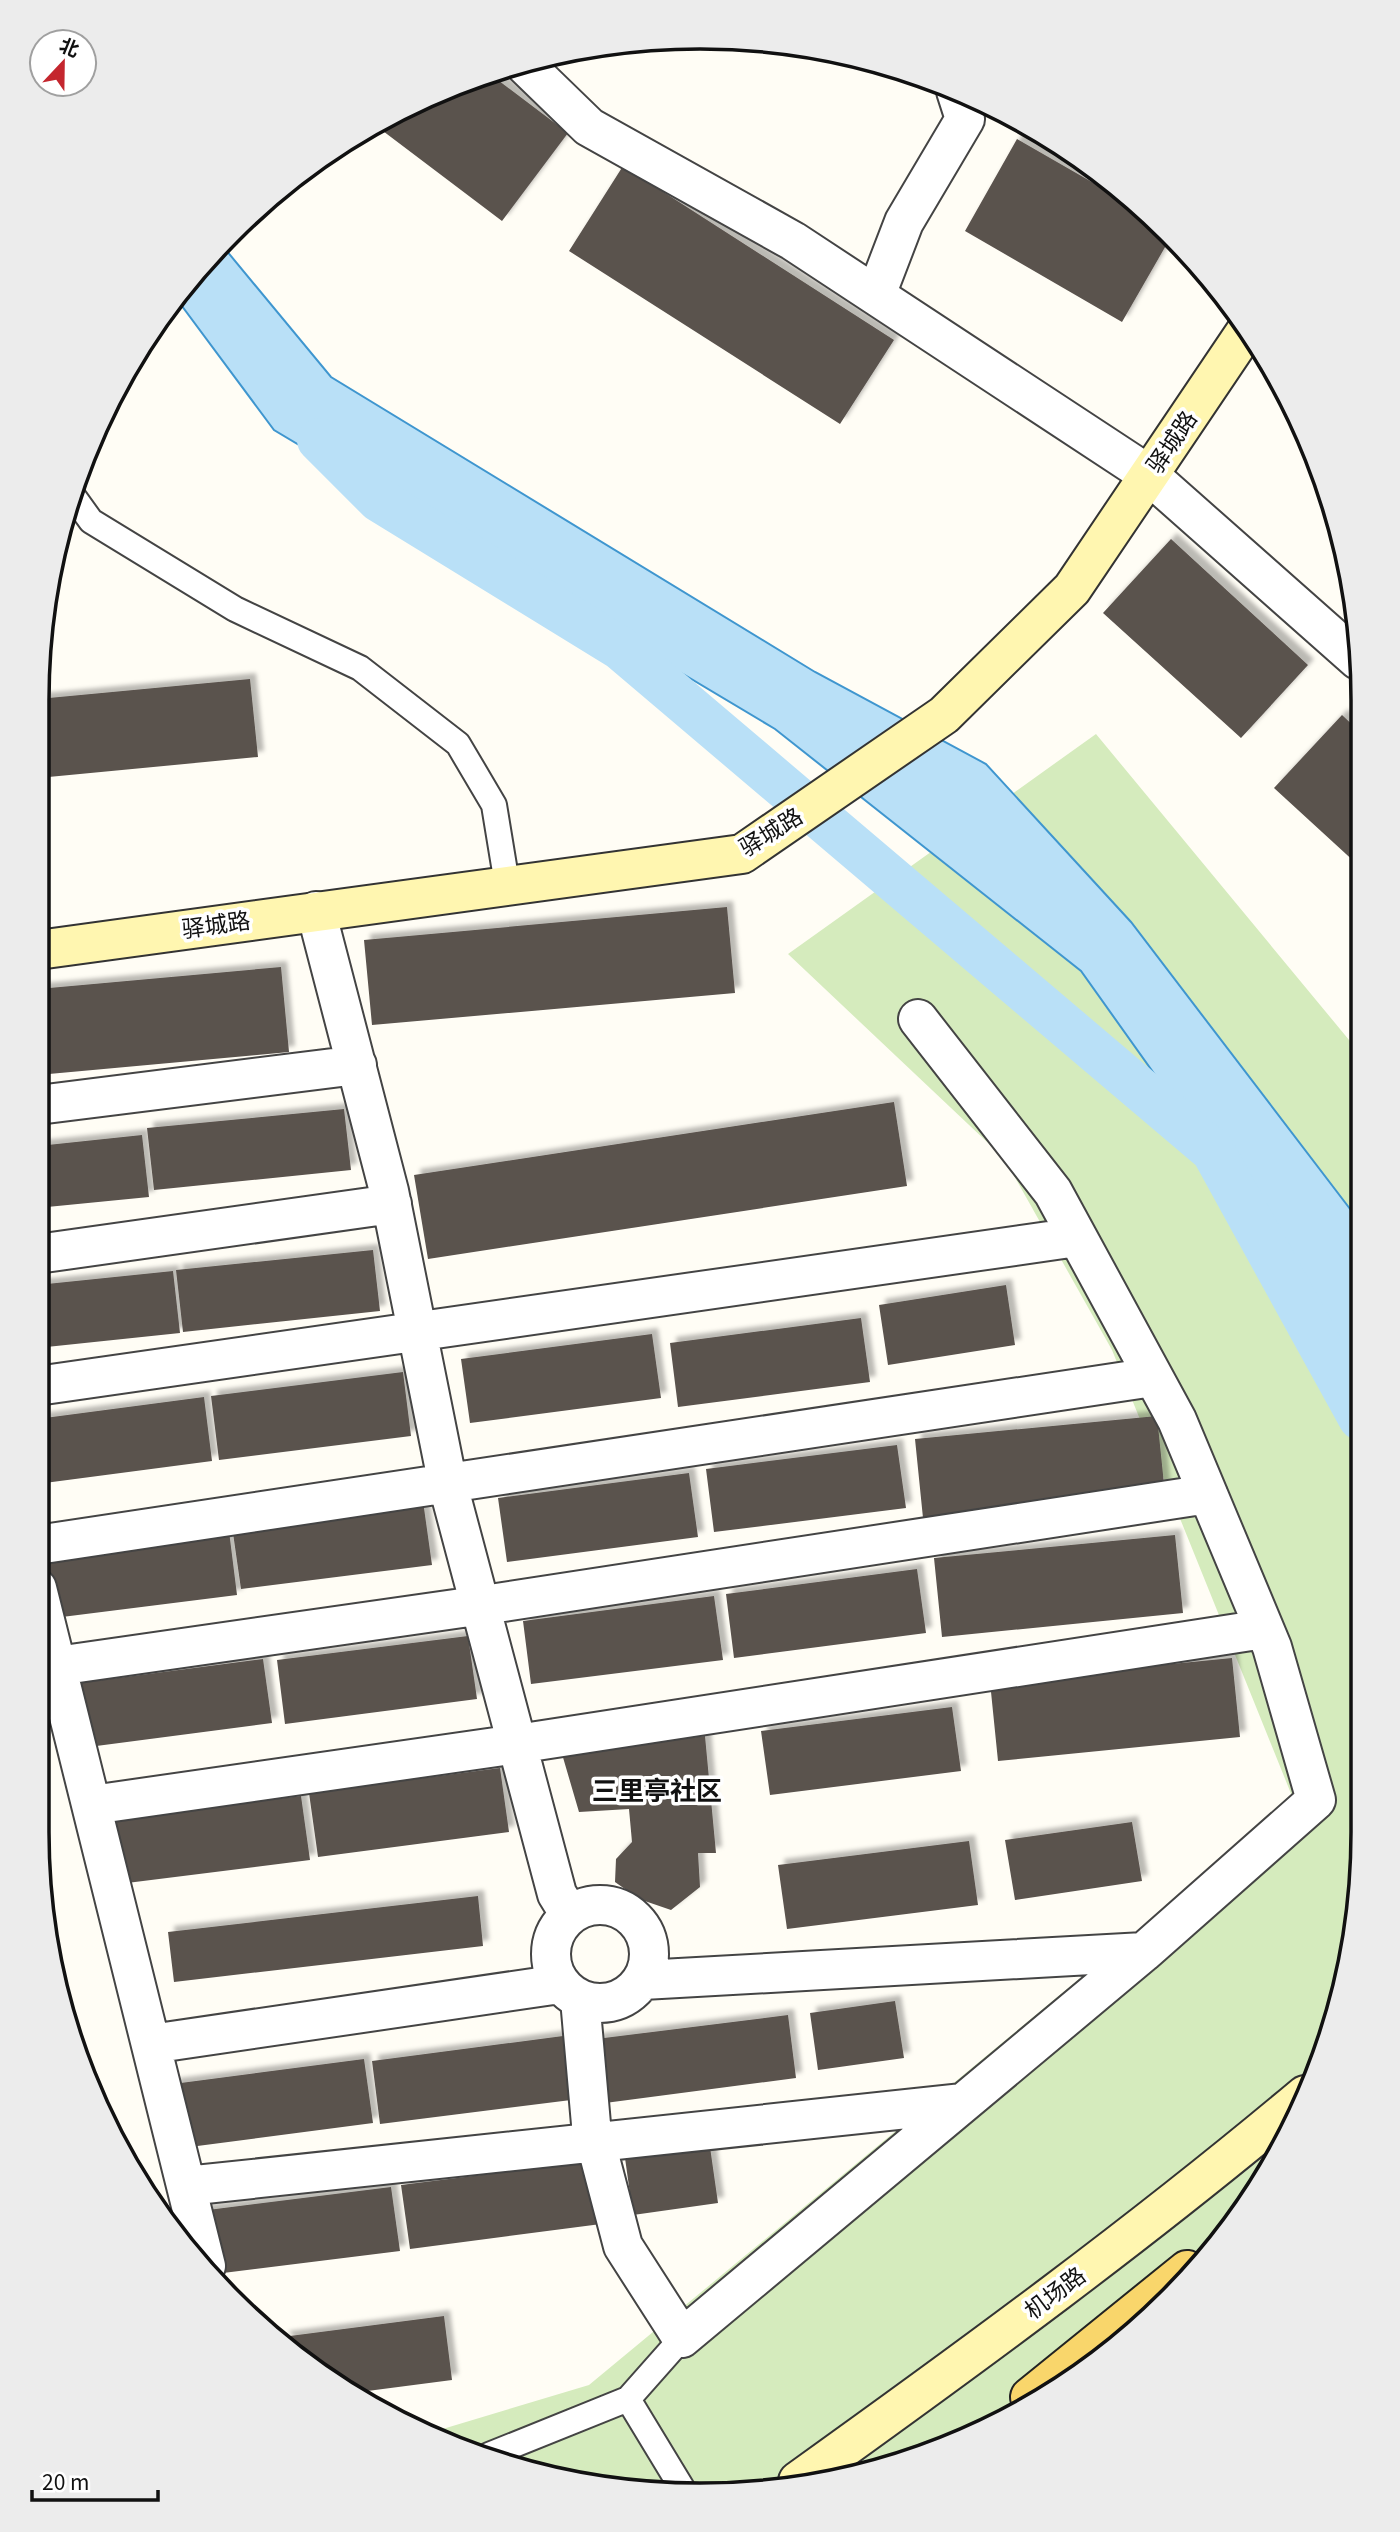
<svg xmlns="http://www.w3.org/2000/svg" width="1400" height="2532" viewBox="0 0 1400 2532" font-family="Georgia,'Noto Sans SC',serif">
<defs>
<filter id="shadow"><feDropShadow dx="6" dy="-6" stdDeviation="2" flood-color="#0004"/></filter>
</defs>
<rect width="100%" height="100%" fill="#fffdf5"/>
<!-- green -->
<path fill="#d5ebbd" d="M1096 734 1359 1052 1362 1875 1328 2045 1274 2164 1137 2331 953 2445 743 2494 528 2473 436 2431 589 2385 1294 1801 1112 1350 1004 1158 788 954Z"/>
<!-- water -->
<path fill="#b9e0f7" stroke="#3f96cf" stroke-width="2" d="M221 244 331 377 815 672 986 764 1131 922 1360 1222V1384L1326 1315 1081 971 775 729 274 430 176 298 202 262Z"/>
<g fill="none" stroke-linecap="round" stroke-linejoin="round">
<!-- canal -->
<path stroke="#b9e0f7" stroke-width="44" d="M319 440 379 500 620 648 1213 1151 1360 1418"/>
</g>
<!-- building -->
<path fill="#5a524d" filter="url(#shadow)" d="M490 74 568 133 502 221 375 125 407 105Z
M1017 139 1144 212 1172 235 1122 322 965 231Z
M623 166 894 340 840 424 569 251Z
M1171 539 1308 665 1241 738 1103 613Z
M250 679 258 757 38 778V699Z
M1342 715 1358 730V865L1274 788Z
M727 907 735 993 372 1025 364 940Z
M281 967 289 1052 38 1075V989Z
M894 1102 907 1186 428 1259 414 1175Z
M344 1109 351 1170 154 1190 147 1128Z
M142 1135 149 1197 37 1208 38 1146Z
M373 1250 380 1311 183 1332 176 1270Z
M173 1271 180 1333 37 1348V1285Z
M1006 1285 1015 1345 888 1365 879 1305Z
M861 1318 870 1382 678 1407 670 1343Z
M652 1334 661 1398 470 1423 461 1359Z
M403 1372 411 1436 219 1460 211 1396Z
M204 1397 212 1461 37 1484V1419Z
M1157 1416 1165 1494 923 1518 915 1439Z
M897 1445 906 1508 714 1532 706 1469Z
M689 1473 698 1537 507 1562 498 1498Z
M423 1501 432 1565 241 1589 232 1526Z
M229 1531 237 1595 46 1619 38 1555Z
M1175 1535 1183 1613 942 1637 934 1558Z
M917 1569 926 1633 734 1658 726 1594Z
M714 1596 723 1660 531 1684 523 1621Z
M468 1636 477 1699 285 1724 277 1660Z
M1232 1658 1240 1737 998 1761 990 1682Z
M263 1659 272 1723 81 1748 72 1684Z
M952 1707 961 1771 770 1795 761 1731Z
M705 1736 716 1853H698L700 1887 671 1910 639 1899 615 1882 616 1859 632 1842 629 1809 579 1812 562 1754Z
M500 1768 509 1832 318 1857 309 1793Z
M301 1796 310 1860 119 1884 110 1820Z
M1132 1822 1142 1881 1015 1900 1005 1840Z
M969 1841 978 1905 787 1929 778 1865Z
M478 1896 483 1946 174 1982 168 1932Z
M895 2001 904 2058 818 2070 810 2013Z
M788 2015 796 2078 605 2103 596 2039Z
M563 2036 571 2100 380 2124 372 2061Z
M364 2059 373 2123 182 2148 173 2084Z
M710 2147 718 2203 633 2215 625 2158Z
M593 2161 601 2224 410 2249 401 2185Z
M391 2187 400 2251 215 2274 200 2211Z
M444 2316 452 2380 352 2393 331 2383 282 2337Z"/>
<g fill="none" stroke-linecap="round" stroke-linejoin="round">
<defs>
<path id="lane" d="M73 496 91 521 235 609 360 668 458 744 494 805 507 884
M628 2399 682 2488
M489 2455 628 2399 682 2338"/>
<path id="street" d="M522 62 589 127 793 241 1149 475 1358 660
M876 295 904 222 965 119 956 91
M316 911 389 1191 448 1485 557 1894 570 1915
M38 1105 357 1065
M37 1254 392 1204
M37 1386 1077 1237
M37 1545 1153 1377
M37 1588 206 2266
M57 1666 490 1604 1208 1494
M92 1805 517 1744 1264 1629
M551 1954a49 49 0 1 1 98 0a49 49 0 1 1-98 0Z
M643 1980 1144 1952
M580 1999 591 2124 623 2246 682 2338 1144 1952 1316 1800 1272 1647 1177 1420 1053 1192 918 1019
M151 2044 560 1984
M186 2186 963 2103"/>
<path id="secondary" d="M38 950 742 854 944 715 1072 589 1248 328
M798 2481C971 2357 1142 2232 1305 2095"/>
<path id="primary" d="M1030 2397 1187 2270"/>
</defs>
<!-- lane casing -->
<use href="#lane" stroke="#444" stroke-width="28"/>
<!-- street casing -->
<use href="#street" stroke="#444" stroke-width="42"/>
<!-- secondary casing -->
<use href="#secondary" stroke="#333" stroke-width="42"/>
<!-- primary casing -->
<use href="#primary" stroke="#222" stroke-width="42"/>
<!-- lane -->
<use href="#lane" stroke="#fff" stroke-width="24"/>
<!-- street -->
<use href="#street" stroke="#fff" stroke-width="38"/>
<!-- secondary -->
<use href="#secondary" stroke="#fff6b0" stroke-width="38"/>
<!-- primary -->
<use href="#primary" stroke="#f9d66b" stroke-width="38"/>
</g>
<g text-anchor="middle" stroke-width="7" stroke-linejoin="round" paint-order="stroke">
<!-- street labels -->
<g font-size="23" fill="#111" stroke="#fff">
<text transform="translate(1172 442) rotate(-56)" y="8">驿城路</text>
<text transform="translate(771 832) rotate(-32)" y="8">驿城路</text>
<text transform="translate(216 925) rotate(-8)" y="8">驿城路</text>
<text transform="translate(1055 2293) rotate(-37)" y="8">机场路</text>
</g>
<!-- quarter labels -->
<g font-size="26" font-weight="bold" fill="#111" stroke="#fff">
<text x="657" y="1800">三里亭社区</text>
</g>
</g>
<!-- crop -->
<path d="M0 0H1400V2532H0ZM700 49H700A651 651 0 0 1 1351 700V1832A651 651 0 0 1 700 2483H700A651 651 0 0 1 49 1832V700A651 651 0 0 1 700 49Z" fill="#ececec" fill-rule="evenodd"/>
<path fill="none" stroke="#111" stroke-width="3.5" d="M700 49H700A651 651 0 0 1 1351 700V1832A651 651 0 0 1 700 2483H700A651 651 0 0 1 49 1832V700A651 651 0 0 1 700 49Z"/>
<!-- north arrow -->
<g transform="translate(63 63) rotate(22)"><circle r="33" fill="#ffffff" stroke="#a0a0a0" stroke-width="2"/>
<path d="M0-5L12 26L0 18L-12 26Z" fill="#c4262e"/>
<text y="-10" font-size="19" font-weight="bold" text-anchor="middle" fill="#111111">北</text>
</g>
<!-- scale -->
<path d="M32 2490v10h126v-10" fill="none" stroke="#111111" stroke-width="3.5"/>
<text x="42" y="2490" font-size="21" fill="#111111" stroke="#ffffff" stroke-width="5" paint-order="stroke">20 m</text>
</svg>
